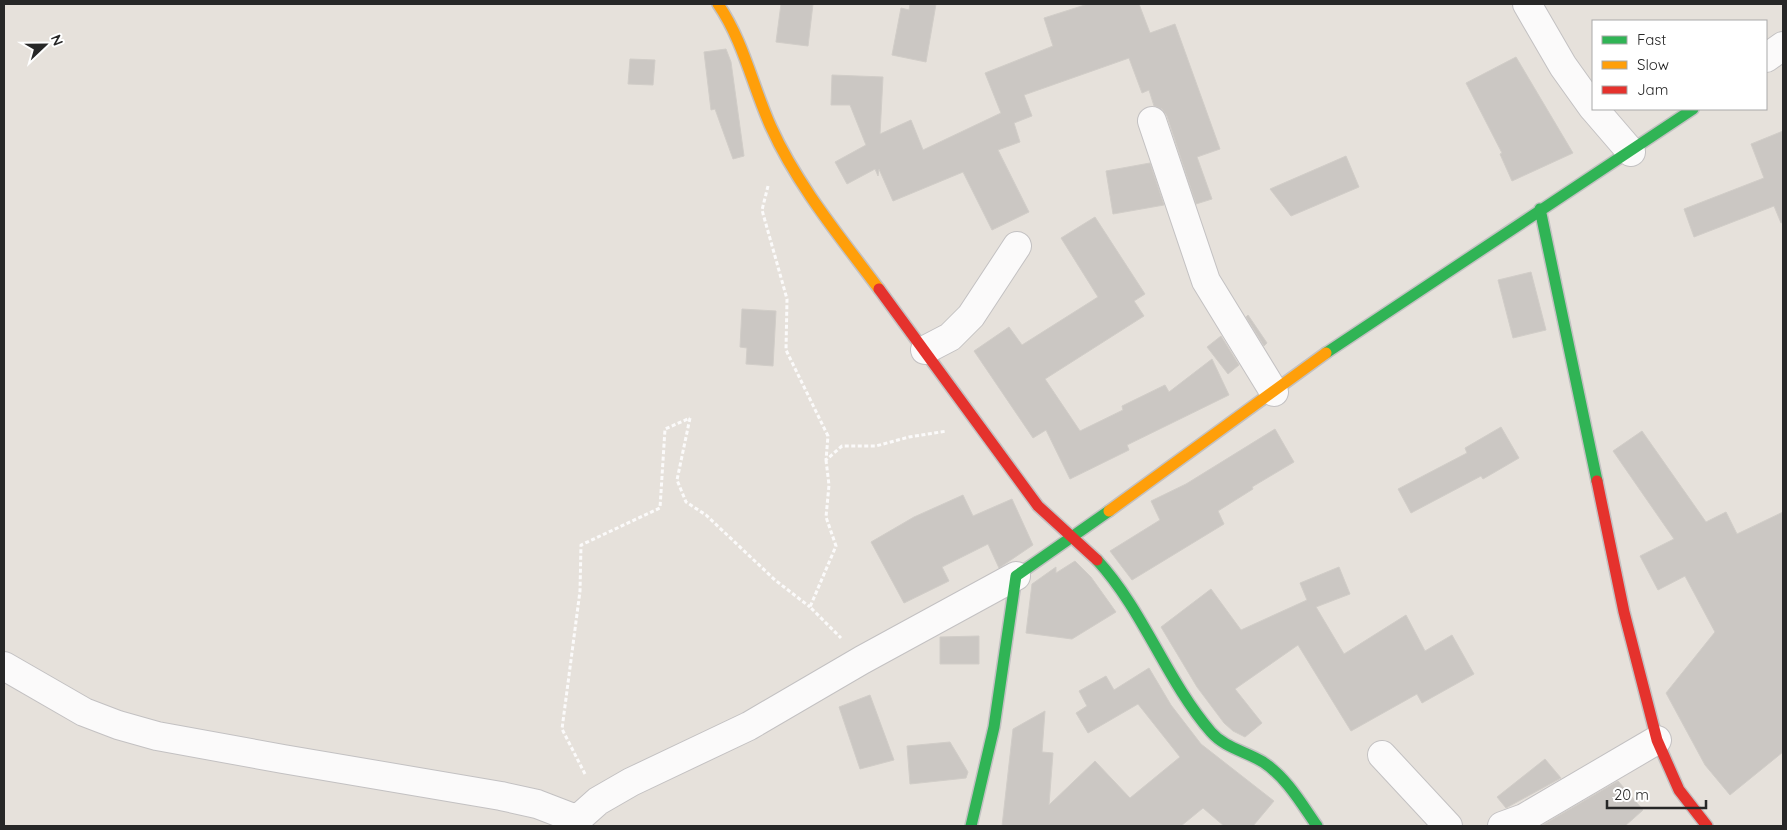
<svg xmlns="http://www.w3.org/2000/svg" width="1787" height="830" viewBox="0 0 1787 830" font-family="Quicksand,sans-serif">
<rect width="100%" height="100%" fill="#e6e1db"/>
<!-- building -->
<path fill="#cbc7c3" stroke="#d1cdc8" d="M781 4H813L808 46 776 42Z
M910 4H936L926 62 892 55 901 8 909 10Z
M1088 4H1139L1150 33 1175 24 1220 149 1197 157 1212 199 1196 204 1167 116 1162 109 1154 106 1149 90 1142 93 1129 58 1024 95 1032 116 1014 123 1020 142 998 150 1029 212 992 230 963 172 893 201 879 169 878 176 875 169 847 184 835 162 866 145 850 105H831L832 75 883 77 880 134 911 120 923 150 1001 113 985 73 1053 46 1044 18Z
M726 49 731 62 744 156 733 159 715 109 711 110 704 52Z
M1516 57 1573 153 1512 181 1500 154 1502 153 1466 83Z
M630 59 655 60 653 85 628 84Z
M1783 131V222L1781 223 1774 206 1694 237 1684 209 1764 178 1751 144Z
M1346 156 1359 187 1291 216 1270 189Z
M1150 163 1164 205 1113 214 1106 171Z
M1095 217 1145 294 1134 301 1144 316 1045 379 1080 431 1123 410 1122 406 1165 385 1169 392 1212 359 1229 395 1127 445 1129 450 1070 479 1046 430 1033 438 974 351 1009 327 1022 345 1098 297 1061 238Z
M1531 272 1546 330 1513 338 1498 280Z
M742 309 776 311 773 366 746 364 747 348 740 347Z
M1248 315 1267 343 1264 346 1246 317Z
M1221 336 1239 365 1228 374 1207 347Z
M1501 427 1519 458 1483 479 1481 476 1411 513 1398 489 1467 453 1465 448Z
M1275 429 1294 462 1252 487 1253 489 1218 511 1224 524 1132 580 1110 551 1160 520 1151 501 1186 484Z
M1642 431 1706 522 1726 512 1737 534 1783 512V752L1730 795 1705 765 1666 693 1715 632 1685 576 1658 590 1640 556 1674 539 1613 451Z
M963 495 973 516 1012 499 1033 545 999 568 988 544 942 567 949 581 904 603 871 542 914 517Z
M1075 561 1091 577 1116 612 1072 639 1026 633 1032 584 1056 567V573Z
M1339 567 1350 594 1316 607 1344 654 1406 615 1425 651 1452 635 1474 674 1422 703 1417 694 1351 731 1298 645 1235 689 1262 723 1245 737 1233 731 1224 723 1197 687 1161 627 1211 589 1241 630 1307 600 1300 583Z
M979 636V664H940V637Z
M1149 668 1171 705 1201 744 1274 801 1253 826H1224L1203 808 1181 826H1002L1013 729 1045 711 1042 752 1053 753 1049 805 1095 761 1130 798 1180 757 1138 704 1088 733 1076 713 1087 706 1079 691 1106 676 1114 690Z
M870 695 894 760 860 769 839 707Z
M950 742 968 772 966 778 910 784 907 746Z
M1545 759 1561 778 1506 808 1497 797Z
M1618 781 1643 810 1625 826H1541Z"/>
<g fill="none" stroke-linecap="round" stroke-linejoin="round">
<defs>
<path id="street" d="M1527 4 1563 66 1593 108
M1766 58 1783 46
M1594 109 1631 152
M1152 121 1206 281 1274 392
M925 350 950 337 971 316 1017 246
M4 666 84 712 118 725 157 736 283 759 501 796 537 804 576 819
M1382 755 1448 826
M570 826 598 801 631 782 749 726 862 660 1016 576
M1502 826 1524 818 1657 740"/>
<path id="fast" d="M1540 209 1597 481
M1326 353 1693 109
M1097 560C1144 611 1166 680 1211 732 1225 748 1245 751 1263 762 1287 778 1301 803 1317 826
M971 826 994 727 1016 576 1109 511"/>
<path id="slow" d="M718 4C744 42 752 85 771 127 797 185 841 238 879 289
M1109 511 1326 353"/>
<path id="jam" d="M879 289 1038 506 1097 560
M1597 481 1624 612 1657 740 1679 790 1707 826"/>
</defs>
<!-- street casing -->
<use href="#street" stroke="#c3c1c2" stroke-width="30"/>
<!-- fast casing -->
<use href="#fast" stroke="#c3c1c2" stroke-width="14"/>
<!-- slow casing -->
<use href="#slow" stroke="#c3c1c2" stroke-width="14"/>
<!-- jam casing -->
<use href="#jam" stroke="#c3c1c2" stroke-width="14"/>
<!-- path -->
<path stroke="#fbfafa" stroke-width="3" stroke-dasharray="4 2.5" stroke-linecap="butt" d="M768 186 762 210 787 299 786 350 828 436 826 460 842 446H876L909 437 947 431
M690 418 677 480 686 502 706 515 775 580 810 607
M826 460 829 485 826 517 836 546 810 607 841 638
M585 774 562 729 580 591 581 545 660 508 665 429 690 418"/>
<!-- street -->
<use href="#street" stroke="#fbfafa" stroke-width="28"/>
<!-- fast -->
<use href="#fast" stroke="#30b455" stroke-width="11"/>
<!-- slow -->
<use href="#slow" stroke="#ff9f0a" stroke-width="11"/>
<!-- jam -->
<use href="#jam" stroke="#e5322d" stroke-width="11"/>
</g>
<!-- border -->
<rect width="1787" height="830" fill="none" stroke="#272727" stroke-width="10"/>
<!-- legend -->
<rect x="1592" y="20" width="175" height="90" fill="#ffffff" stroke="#a9a9a9"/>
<rect x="1602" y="36" width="25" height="8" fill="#30b455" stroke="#a9a9a9"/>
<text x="1637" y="45" font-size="15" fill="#272727">Fast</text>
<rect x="1602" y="61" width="25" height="8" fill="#ff9f0a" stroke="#a9a9a9"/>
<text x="1637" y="70" font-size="15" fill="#272727">Slow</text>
<rect x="1602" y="86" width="25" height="8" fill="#e5322d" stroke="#a9a9a9"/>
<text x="1637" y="95" font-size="15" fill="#272727">Jam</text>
<!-- north arrow -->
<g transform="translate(45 45) rotate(68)" stroke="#ffffff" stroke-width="4" paint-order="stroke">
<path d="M0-4L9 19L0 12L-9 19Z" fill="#272727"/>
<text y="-8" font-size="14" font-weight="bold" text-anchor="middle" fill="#272727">N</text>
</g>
<!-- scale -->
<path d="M1607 800v8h99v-8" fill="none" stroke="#272727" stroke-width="2.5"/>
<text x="1614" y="800" font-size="15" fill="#272727" stroke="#ffffff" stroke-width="4" paint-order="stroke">20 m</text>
</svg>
